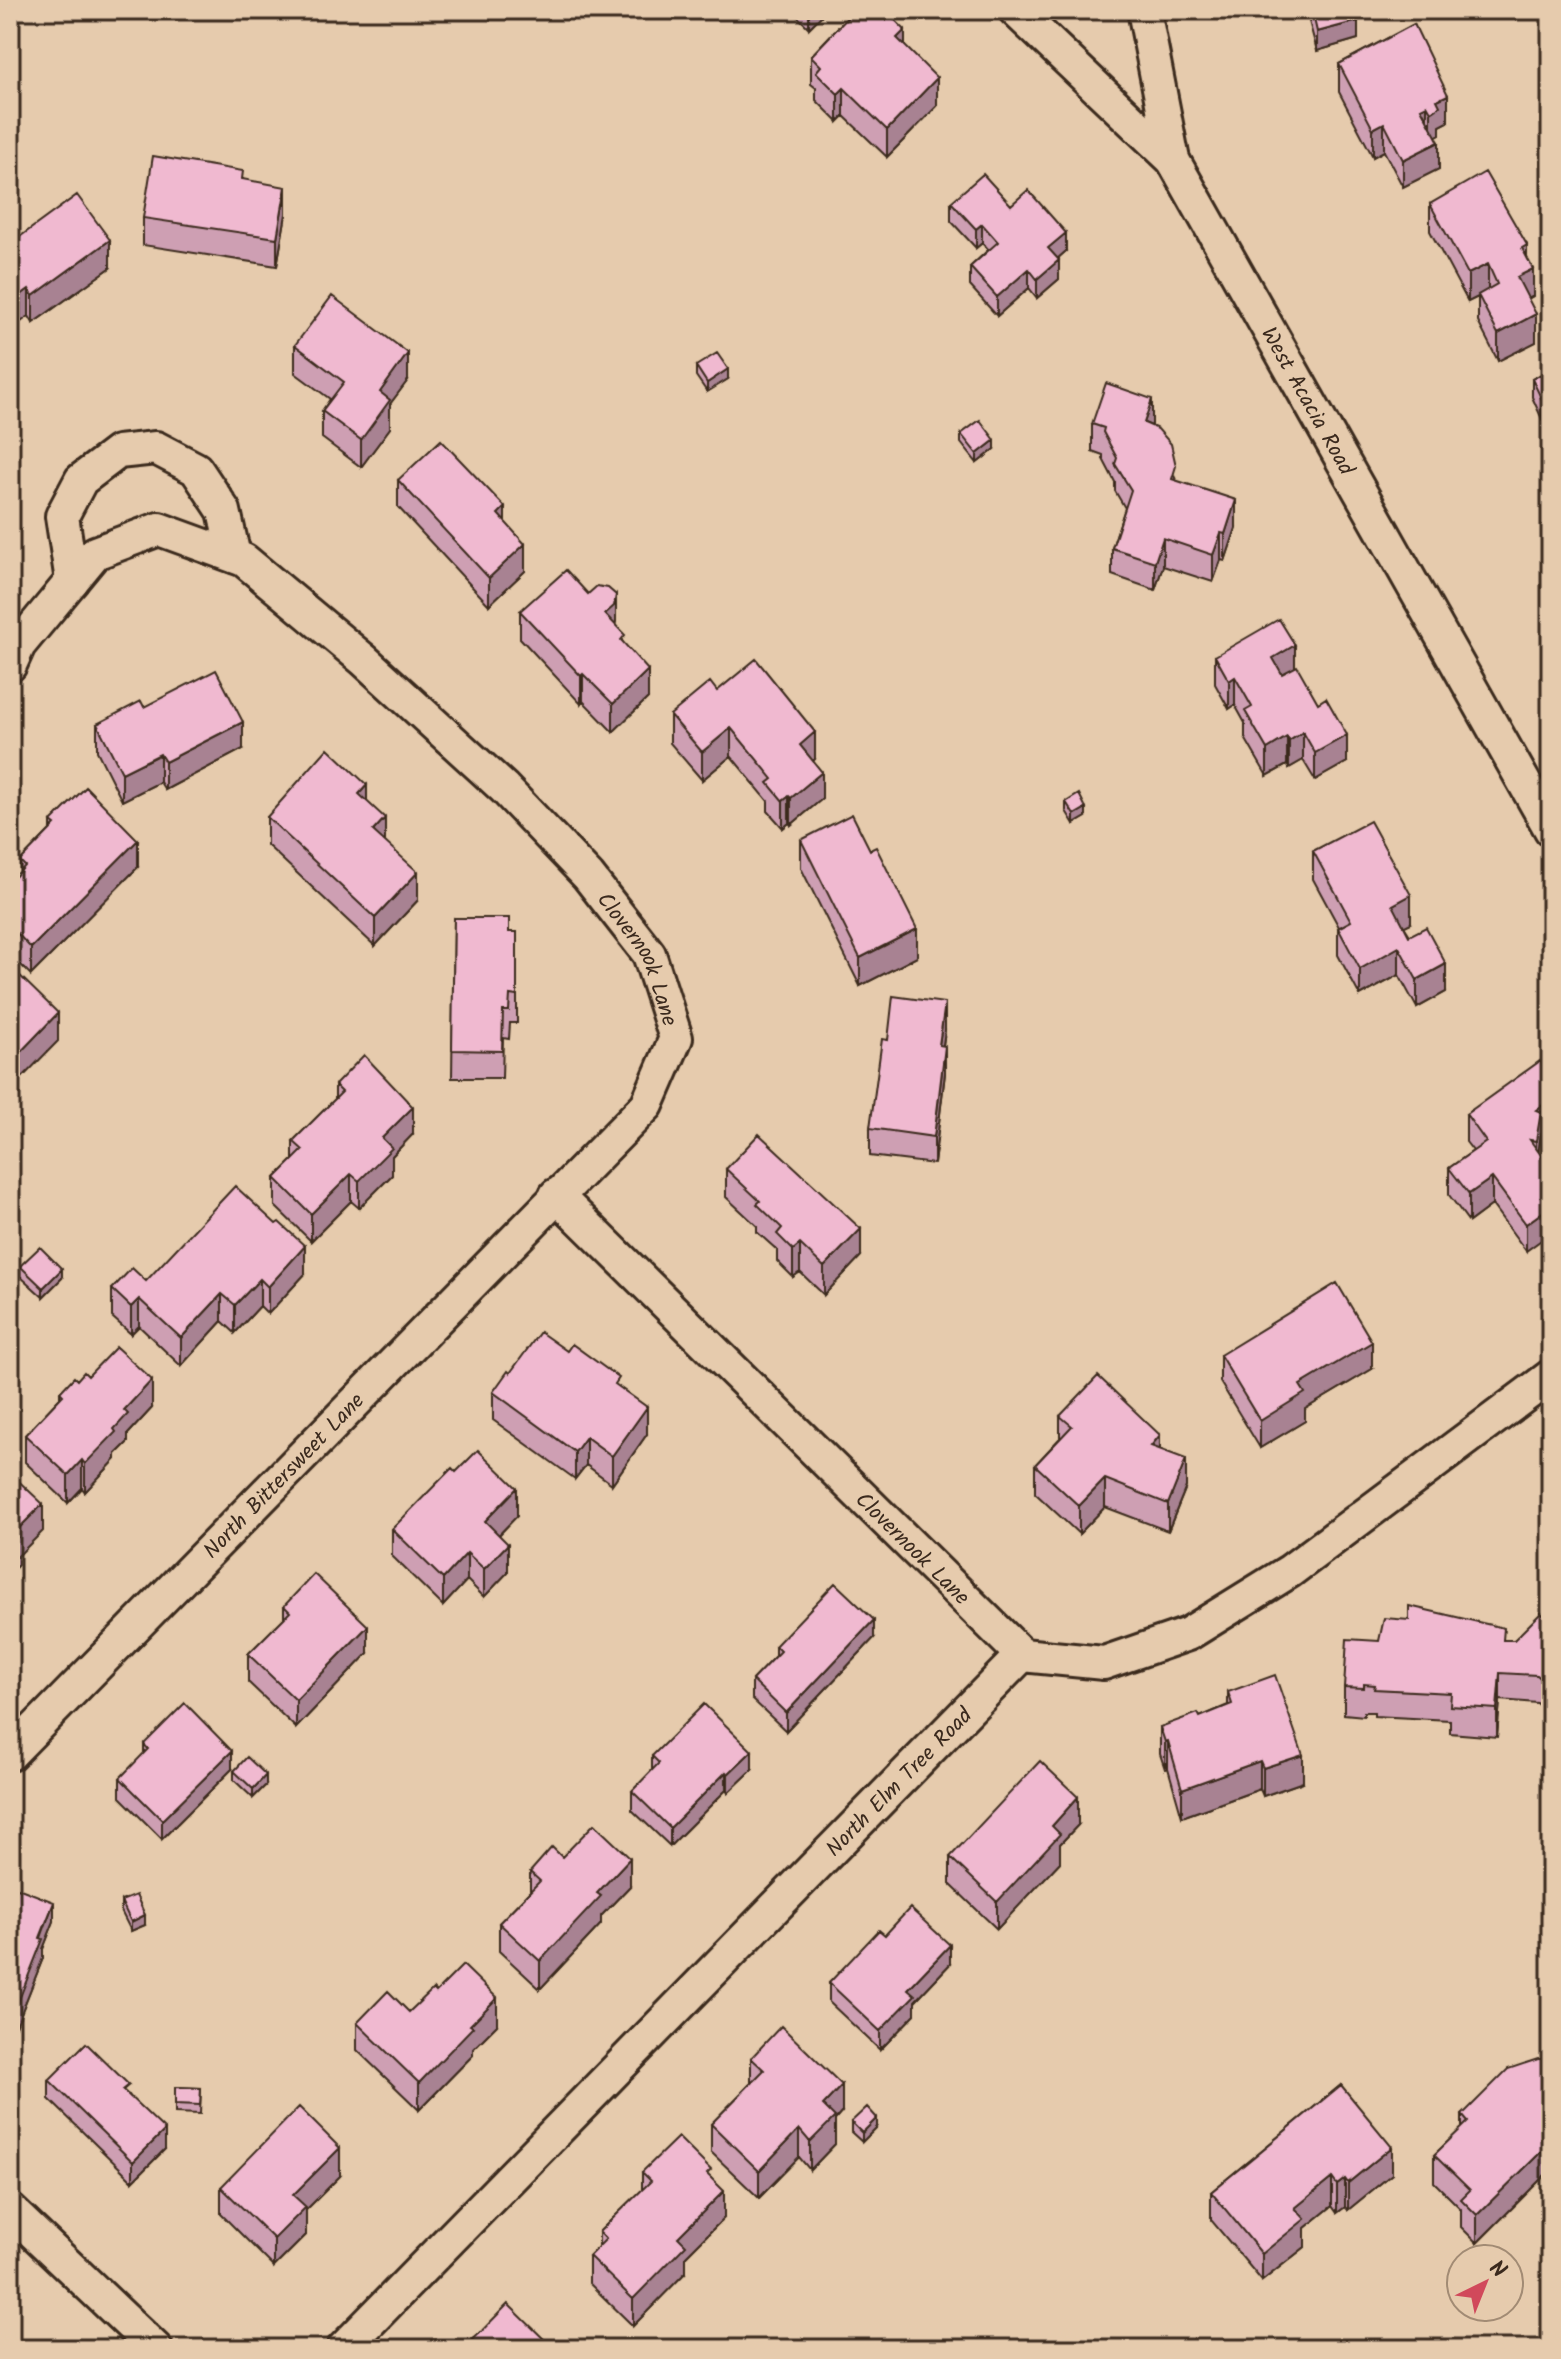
<svg xmlns="http://www.w3.org/2000/svg" width="1561" height="2359" viewBox="0 0 1561 2359" font-family="Kalam,sans-serif">
<rect width="100%" height="100%" fill="#e6cbad"/>
<filter id="ink" filterUnits="userSpaceOnUse"><feTurbulence type="fractalNoise" baseFrequency=".0125" numOctaves="2"/><feDisplacementMap in="SourceGraphic" scale="16" xChannelSelector="R" yChannelSelector="G"/><feConvolveMatrix kernelMatrix="1 2 1 2 8 2 1 2 1" color-interpolation-filters="sRGB"/></filter>
<g filter="url(#ink)">
<g fill="none" stroke-linecap="round" stroke-linejoin="round">
<defs>
<g id="minor">
<path id="s1" d="M1015 10 1173 160 1551 830"/>
<path d="M1144 10 1173 160"/>
<path d="M72 581 62 516 81 480 118 452 156 448 196 469 224 511 234 556"/>
<path id="s2" d="M10 665 19 645 95 553 159 529 244 560 364 660 504 788 588 876 649 954 676 1038 647 1105 10 1754"/>
<path id="s3" d="M556 1195 1022 1655"/>
<path d="M10 2210 156 2349"/>
<path id="s4" d="M343 2349 1022 1655 1104 1663 1188 1634 1290 1571 1551 1376"/>
</g>
</defs>
<!-- minor casing -->
<use href="#minor" stroke="#3b2a1e" stroke-width="38"/>
<!-- minor -->
<use href="#minor" stroke="#e6cbad" stroke-width="32"/>
</g>
<!-- wall -->
<path fill="#ce9fb3" stroke="#3b2a1e" stroke-width="2" d="M791 10H827L809 28Z
M854 10H885L937 106 887 157 844 116 838 122 816 100V88L811 84V56Z
M1306 10H1355L1358 39 1317 51Z
M1414 24 1448 122 1440 126V134L1436 136 1439 169 1403 187 1384 151 1373 157 1339 92V64Z
M243 179 286 214 277 266 143 245V218Z
M951 202 1011 205 1066 251 1057 259 1059 279 1037 298 1029 288 997 316 970 286V267L988 250 982 243 976 248 951 221Z
M1430 204 1527 257 1533 296 1528 299 1536 342 1498 361 1478 322V297L1468 302 1430 231Z
M10 244 110 268 33 323 29 316Z
M295 345 408 380 390 404V428L361 467 322 438V411L330 399 295 373Z
M696 366 728 379 707 392 696 376Z
M1551 369V426L1546 416 1542 419 1532 397V379Z
M1092 424 1152 427 1176 480 1236 528 1225 561 1221 560 1213 582 1163 566 1155 590 1112 575V548L1125 508 1115 491V482L1103 459V455L1092 451Z
M961 434 995 449 977 463 961 443Z
M398 480 505 522 525 571 489 605 398 507Z
M520 611 615 625 648 698 613 732 583 701 581 704 520 638Z
M1215 656 1295 667 1347 762 1315 780 1303 760 1289 768 1287 765 1267 776 1245 738V723L1235 705 1229 709 1215 684Z
M717 691 815 759 813 761 822 799 791 825 789 823 783 828 768 811V801L731 756 702 780 670 743V715Z
M144 707 243 749 165 790 160 782 122 801 97 751V724Z
M367 802 385 842 418 900 375 946 267 845V817Z
M1066 802 1086 817 1074 824 1066 811Z
M51 822 138 867 31 975 10 954V882L20 872V861L51 829Z
M801 840 917 957 860 986 801 868Z
M1313 851 1411 923 1404 926 1446 992 1417 1008 1399 975 1360 996 1338 955V928L1339 927 1313 879Z
M454 918 509 932H517V1023H510L509 1039 503 1038 502 1078H452Z
M945 1030 943 1046 945 1073 934 1164 870 1156V1128L888 1040Z
M1551 1076V1127L1541 1134 1526 1251 1492 1205 1469 1222 1449 1195V1168L1473 1151 1466 1142V1114Z
M335 1085 413 1134 392 1156V1175L359 1208 351 1201 311 1241 275 1206V1178L293 1160V1141L335 1099Z
M726 1169 861 1256 824 1295 800 1272 793 1277 777 1261V1250L757 1232V1226L726 1197Z
M20 1266 62 1278 43 1297 20 1276Z
M305 1274 268 1314 260 1306 235 1333 222 1321 181 1366 139 1326 131 1334 112 1317V1289L146 1281Z
M567 1351 647 1434 612 1484 586 1465 575 1479 493 1420V1392L510 1373Z
M1220 1355 1372 1369 1305 1409V1421L1260 1448 1220 1382Z
M88 1376 152 1408 128 1434V1442L116 1454V1459L85 1492 82 1488 68 1503 25 1462V1435L60 1398V1392L77 1380Z
M1060 1416 1160 1450 1186 1487 1168 1531 1105 1507 1079 1534 1035 1493V1465L1060 1438Z
M456 1472 517 1516 499 1535 508 1572 484 1597 467 1580 443 1606 392 1556V1529Z
M284 1606 368 1653 296 1728 248 1682V1654L284 1618Z
M1551 1623V1703L1545 1710 1537 1703 1500 1700 1497 1737 1450 1733V1720L1374 1716V1712H1364V1716L1344 1714V1687L1379 1641 1514 1640Z
M874 1638 786 1731 752 1699V1680L775 1656V1646Z
M1228 1692 1303 1782 1263 1796 1260 1789 1182 1817 1168 1768 1165 1769 1160 1754V1727L1200 1717 1228 1705Z
M144 1744 232 1769 162 1839 120 1797V1778L144 1754Z
M652 1756 752 1770 728 1793 726 1790 670 1846 632 1810V1791L652 1771Z
M234 1771 266 1785 253 1798 234 1780Z
M1078 1825 1060 1844V1862L997 1929 950 1884V1857Z
M562 1857 630 1886 601 1916V1924L540 1989 499 1951V1923L530 1891V1872Z
M10 1885 54 1921 43 1949V1958L14 2031 10 2029Z
M121 1901 145 1925 131 1931 121 1911Z
M885 1935 950 1964 915 2001V2014L880 2050 829 2002V1983Z
M436 1992 497 2025 473 2049V2055L419 2110 357 2050V2023L409 2012Z
M751 2058 842 2112 835 2120V2144L810 2170 799 2157 759 2198 711 2152V2124L751 2083Z
M1551 2059V2176L1548 2172 1477 2243 1461 2227V2209L1434 2182V2155L1462 2128V2115Z
M49 2080 129 2095 165 2149 133 2181 49 2099Z
M1341 2085 1392 2174 1348 2210 1345 2207 1337 2213 1332 2206 1305 2228V2247L1262 2281 1211 2220V2192Z
M175 2087 201 2088 200 2114 175 2113Z
M851 2122 877 2127 862 2142 851 2132Z
M642 2172 711 2178 724 2218 686 2256V2272L633 2326 589 2283V2256L599 2246V2232L642 2190Z
M340 2176 306 2210V2235L274 2267 221 2214V2187Z"/>
<!-- shaded-wall -->
<path fill="#a88292" stroke="#3b2a1e" stroke-width="2" d="M809 10H827L809 28Z
M1358 21V39L1317 51V32Z
M905 30V57L897 38Z
M937 78V106L887 157V130Z
M844 88V116L838 122V94Z
M1448 95V122L1440 126V134L1431 139V112L1437 100Z
M1427 105V132L1421 108Z
M1384 123V151L1373 157V129Z
M1439 142V169L1403 187V160Z
M286 187V214L277 266V238Z
M982 224V243L976 248V229Z
M1066 233V251L1048 267V248Z
M110 240V268L33 323V296Z
M1527 245V272L1533 269V296L1517 305V277L1522 248Z
M1059 260V279L1037 298V279Z
M1488 264V292L1468 302V274Z
M1029 269V288L997 316V297Z
M29 289V316L10 330V303Z
M1536 314V342L1498 361V334Z
M408 353V380L390 404V428L361 467V440L380 392Z
M728 369V379L707 392V383Z
M1546 398V416L1542 419V400Z
M1152 399V426L1144 423Z
M995 440V449L977 463V454Z
M1236 500V528L1225 561V534Z
M505 507V535L498 514Z
M1221 533V560L1213 582V555Z
M1163 538V566L1155 590V562Z
M525 544V571L489 605V578Z
M616 595V622L614 633 605 614Z
M1295 645V673L1273 685V658Z
M648 670V698L613 732V704Z
M583 674V701L581 704V676Z
M1235 677V705L1229 709V681Z
M243 722V749L165 790V762Z
M731 728V756L702 780V752Z
M815 732V759L800 772V745Z
M1303 732V760L1289 768V741Z
M1347 735V762L1315 780V753Z
M1287 737V765L1267 776V749Z
M160 754V782L122 801V773Z
M822 772V799L791 825V798Z
M367 785V813L359 794Z
M789 796V823L783 828V801Z
M1086 808V817L1074 824V815Z
M385 818V845L373 831Z
M138 840V867L31 975V948Z
M418 872V900L375 946V918Z
M1411 895V923L1393 932V905Z
M917 929V957L860 986V958Z
M1399 947V975L1360 996V969Z
M1446 964V992L1417 1008V980Z
M945 1003V1030L939 1073V1045Z
M58 1013V1041L10 1090V1063Z
M945 1046V1073L934 1164V1137Z
M1551 1099V1127L1541 1134 1536 1168V1110Z
M413 1107V1134L392 1156V1175L359 1208V1181L382 1138Z
M351 1174V1201L311 1241V1214Z
M1492 1178V1205L1469 1222V1194Z
M1551 1206V1233L1526 1251V1224Z
M861 1229V1256L824 1295V1267Z
M800 1244V1272L793 1277V1250Z
M305 1246V1274L268 1314V1287Z
M62 1269V1278L43 1297V1288Z
M260 1279V1306L235 1333V1305Z
M222 1294V1321L181 1366V1338Z
M139 1299V1326L131 1334V1307Z
M1372 1342V1369L1305 1409V1421L1260 1448V1421L1300 1385Z
M152 1380V1408L128 1434V1442L116 1454V1459L85 1492V1464L114 1429 124 1410Z
M647 1407V1434L612 1484V1456Z
M1160 1435V1463L1151 1446Z
M586 1437V1465L575 1479V1452Z
M1186 1459V1487L1168 1531V1504Z
M82 1460V1488L68 1503V1475Z
M1105 1479V1507L1079 1534V1506Z
M517 1488V1516L485 1549V1521Z
M43 1504V1531L18 1556V1565L10 1573V1546L14 1533Z
M508 1544V1572L484 1597V1569Z
M467 1553V1580L443 1606V1579Z
M874 1620V1638L786 1731V1713Z
M368 1626V1653L296 1728V1700Z
M1500 1673V1700L1497 1737V1709Z
M1551 1676V1703L1545 1710V1682Z
M1168 1741V1768L1165 1769V1742Z
M232 1751V1769L162 1839V1820Z
M752 1751V1770L728 1793V1774Z
M1303 1755V1782L1263 1796V1768Z
M1260 1761V1789L1182 1817V1789Z
M726 1772V1790L670 1846V1828Z
M266 1775V1785L253 1798V1789Z
M1078 1797V1825L1060 1844V1862L997 1929V1902L1052 1826Z
M630 1858V1886L601 1916V1924L540 1989V1961L597 1893Z
M54 1902V1921L43 1949V1958L14 2031V2012Z
M145 1915V1925L131 1931V1922Z
M950 1945V1964L915 2001V2014L880 2050V2031L908 1989Z
M497 1998V2025L473 2049V2055L419 2110V2083L470 2025Z
M842 2085V2112L835 2120V2144L810 2170V2142L823 2105Z
M877 2118V2127L862 2142V2133Z
M799 2129V2157L759 2198V2171Z
M165 2130V2149L133 2181V2162Z
M1548 2145V2172L1477 2243V2215Z
M1392 2147V2174L1348 2210V2183Z
M340 2148V2176L306 2210V2235L274 2267V2239L293 2195Z
M1332 2178V2206L1305 2228V2247L1262 2281V2254L1295 2208Z
M1345 2179V2207L1337 2213V2185Z
M724 2191V2218L686 2256V2272L633 2326V2299L678 2237Z"/>
<!-- building -->
<path fill="#f0b9d0" stroke="#3b2a1e" stroke-width="2" d="M855 10H885L905 30 897 38 937 78 887 130 844 88 838 94 816 72 821 66 811 56Z
M1312 10H1355L1358 21 1317 32Z
M1414 24 1448 95 1437 100 1440 106 1431 112 1427 105 1421 108 1439 142 1403 160 1384 123 1373 129 1339 64Z
M153 156 243 171 242 179 286 187 277 238 143 218Z
M1485 172 1527 245 1522 248 1533 269 1517 277 1536 314 1498 334 1478 295 1497 284 1488 264 1468 274 1430 204Z
M983 174 1011 205 1028 190 1066 233 1048 248 1059 260 1037 279 1029 269 997 297 970 267 998 242 982 224 976 229 951 202Z
M77 195 110 240 33 296 29 289 10 303V244Z
M332 296 408 353 380 392 390 400 361 440 322 411 344 382 295 345Z
M717 353 728 369 707 383 696 366Z
M1551 369V408L1546 398 1542 400 1532 379Z
M1106 383 1152 399 1144 423 1158 429 1171 444 1176 466 1172 479 1236 500 1225 534 1221 533 1213 555 1163 538 1155 562 1112 548 1131 490 1115 464 1117 458 1103 432 1104 428 1092 424Z
M980 420 995 440 977 454 961 434Z
M441 440 505 507 498 514 525 544 489 578 398 480Z
M566 570 588 594 597 586 608 588 616 595 614 606 605 614 625 635 621 640 648 670 613 704 583 674 581 676 520 611Z
M1279 619 1295 645 1273 658 1282 674 1297 666 1318 703 1326 698 1347 735 1315 753 1303 732 1289 741 1287 737 1267 749 1245 711 1252 707 1235 677 1229 681 1215 656Z
M756 659 815 732 800 745 822 772 791 798 789 796 783 801 768 783 773 779 731 728 702 752 670 715 710 682 717 691Z
M216 670 243 722 165 762 160 754 122 773 97 724 141 701 144 707Z
M328 748 367 785 359 794 385 818 373 831 418 872 375 918 267 817Z
M86 787 138 840 31 948 10 926V882L25 866 20 861 55 825 51 822Z
M1079 794 1086 808 1074 815 1066 802Z
M852 814 870 850 876 847 917 929 860 958 801 840Z
M1370 821 1411 895 1393 905 1409 936 1426 927 1446 964 1417 980 1399 947 1360 969 1338 928 1351 921 1313 851Z
M454 918H509V932H517V996L510 995 509 1011H503L502 1051 452 1050Z
M10 966 58 1013 10 1063Z
M893 996 945 1003 939 1045 945 1046 934 1137 870 1128 882 1039 888 1040Z
M364 1055 413 1107 382 1138 392 1148 359 1181 351 1174 311 1214 275 1178 303 1150 293 1141 342 1092 335 1085Z
M1540 1061 1551 1076V1099L1536 1110 1541 1112 1536 1141 1530 1140 1551 1169V1206L1526 1224 1492 1178 1469 1194 1449 1168 1486 1142 1466 1114Z
M759 1134 861 1229 824 1267 800 1244 793 1250 777 1234 782 1228 757 1204 760 1201 726 1169Z
M235 1186 276 1224 279 1222 305 1246 268 1287 260 1279 235 1305 222 1294 181 1338 139 1299 131 1307 112 1289 132 1268 146 1281Z
M40 1247 62 1269 43 1288 20 1266Z
M1337 1283 1372 1342 1300 1385 1305 1393 1260 1421 1220 1355Z
M540 1332 567 1351 572 1344 619 1378 615 1384 647 1407 612 1456 586 1437 575 1452 493 1392 508 1371 510 1373Z
M116 1347 152 1380 124 1410 128 1414 114 1429 116 1432 85 1464 82 1460 68 1475 25 1435 63 1395 60 1392 74 1377 77 1380 84 1372 88 1376Z
M1098 1376 1160 1435 1151 1446 1186 1459 1168 1504 1105 1479 1079 1506 1035 1465 1072 1426 1060 1416Z
M478 1450 517 1488 485 1521 508 1544 484 1569 467 1553 443 1579 392 1529 452 1468 456 1472Z
M10 1473 43 1504 14 1533 18 1537 10 1546Z
M314 1574 368 1626 296 1700 248 1654 290 1612 284 1606Z
M835 1583 874 1620 786 1713 752 1680 780 1651 775 1646Z
M1409 1606 1504 1628 1503 1640H1514L1541 1613 1551 1623V1676L1545 1682 1537 1675 1500 1673 1497 1709 1450 1706 1451 1693 1374 1689 1375 1685 1364 1684V1688L1344 1687 1347 1639 1379 1641 1384 1618 1409 1620Z
M1275 1675 1303 1755 1263 1768 1260 1761 1182 1789 1168 1741 1165 1742 1160 1727 1198 1713 1200 1717 1232 1704 1228 1692Z
M185 1703 232 1751 162 1820 120 1778 148 1749 144 1744Z
M704 1704 752 1751 728 1774 726 1772 670 1828 632 1791 659 1763 652 1756Z
M247 1757 266 1775 253 1789 234 1771Z
M1040 1761 1078 1797 1052 1826 1060 1834 997 1902 950 1857Z
M594 1824 630 1858 597 1893 601 1896 540 1961 499 1923 540 1881 530 1872 552 1847 562 1857Z
M10 1885 54 1902 40 1938 43 1939 14 2012 10 2011Z
M136 1895 145 1915 131 1922 121 1901Z
M910 1908 950 1945 908 1989 915 1995 880 2031 829 1983 879 1930 885 1935Z
M463 1965 497 1998 470 2025 473 2027 419 2083 357 2023 388 1991 409 2012 433 1989 436 1992Z
M781 2026 842 2085 823 2105 835 2117 810 2142 799 2129 759 2171 711 2124 764 2070 751 2058Z
M86 2043 129 2085 123 2090 165 2130 133 2162 49 2080Z
M1538 2059H1551V2148L1548 2145 1477 2215 1461 2199 1470 2190 1434 2155 1468 2122 1462 2115 1508 2069Z
M1341 2085 1392 2147 1348 2183 1345 2179 1337 2185 1332 2178 1295 2208 1305 2219 1262 2254 1211 2192Z
M175 2087 201 2088 200 2105 175 2104Z
M299 2107 340 2148 293 2195 306 2207 274 2239 221 2187Z
M867 2107 877 2118 862 2133 851 2122Z
M678 2137 711 2170 707 2174 724 2191 678 2237 686 2245 633 2299 589 2256 606 2239 599 2232 651 2181 642 2172Z
M508 2304 551 2346 548 2349H464Z
M10 2336 22 2349H10Z"/>
</g>
<g text-anchor="middle" stroke-width="7" stroke-linejoin="round" paint-order="stroke">
<!-- street labels -->
<g font-size="22" fill="#3b2a1e" stroke="#e6cbad">
<text dy="8" stroke="none"><textPath href="#s1" startOffset="494">West Acacia Road</textPath></text>
<text dy="8" stroke="none"><textPath href="#s2" startOffset="866">Clovernook Lane</textPath></text>
<text transform="translate(283 1475) rotate(-46)" y="8">North Bittersweet Lane</text>
<text dy="8" stroke="none"><textPath href="#s3" startOffset="502">Clovernook Lane</textPath></text>
<text dy="8" stroke="none"><textPath href="#s4" startOffset="794">North Elm Tree Road</textPath></text>
</g>
</g>
<!-- margin -->
<rect width="1561" height="2359" fill="none" stroke="#e6cbad" stroke-width="40"/>
<rect x="20" y="20" width="1521" height="2319" fill="none" stroke="#3b2a1e" stroke-width="3" filter="url(#ink)"/>
<!-- north arrow -->
<g transform="translate(1485 2283) rotate(43)"><circle r="38" fill="#e6cbad" stroke="#a28b74" stroke-width="2"/>
<path d="M0-6L14 30L0 20L-14 30Z" fill="#d1495b"/>
<text y="-12" font-size="22" font-weight="bold" text-anchor="middle" fill="#3b2a1e">N</text>
</g>
</svg>
